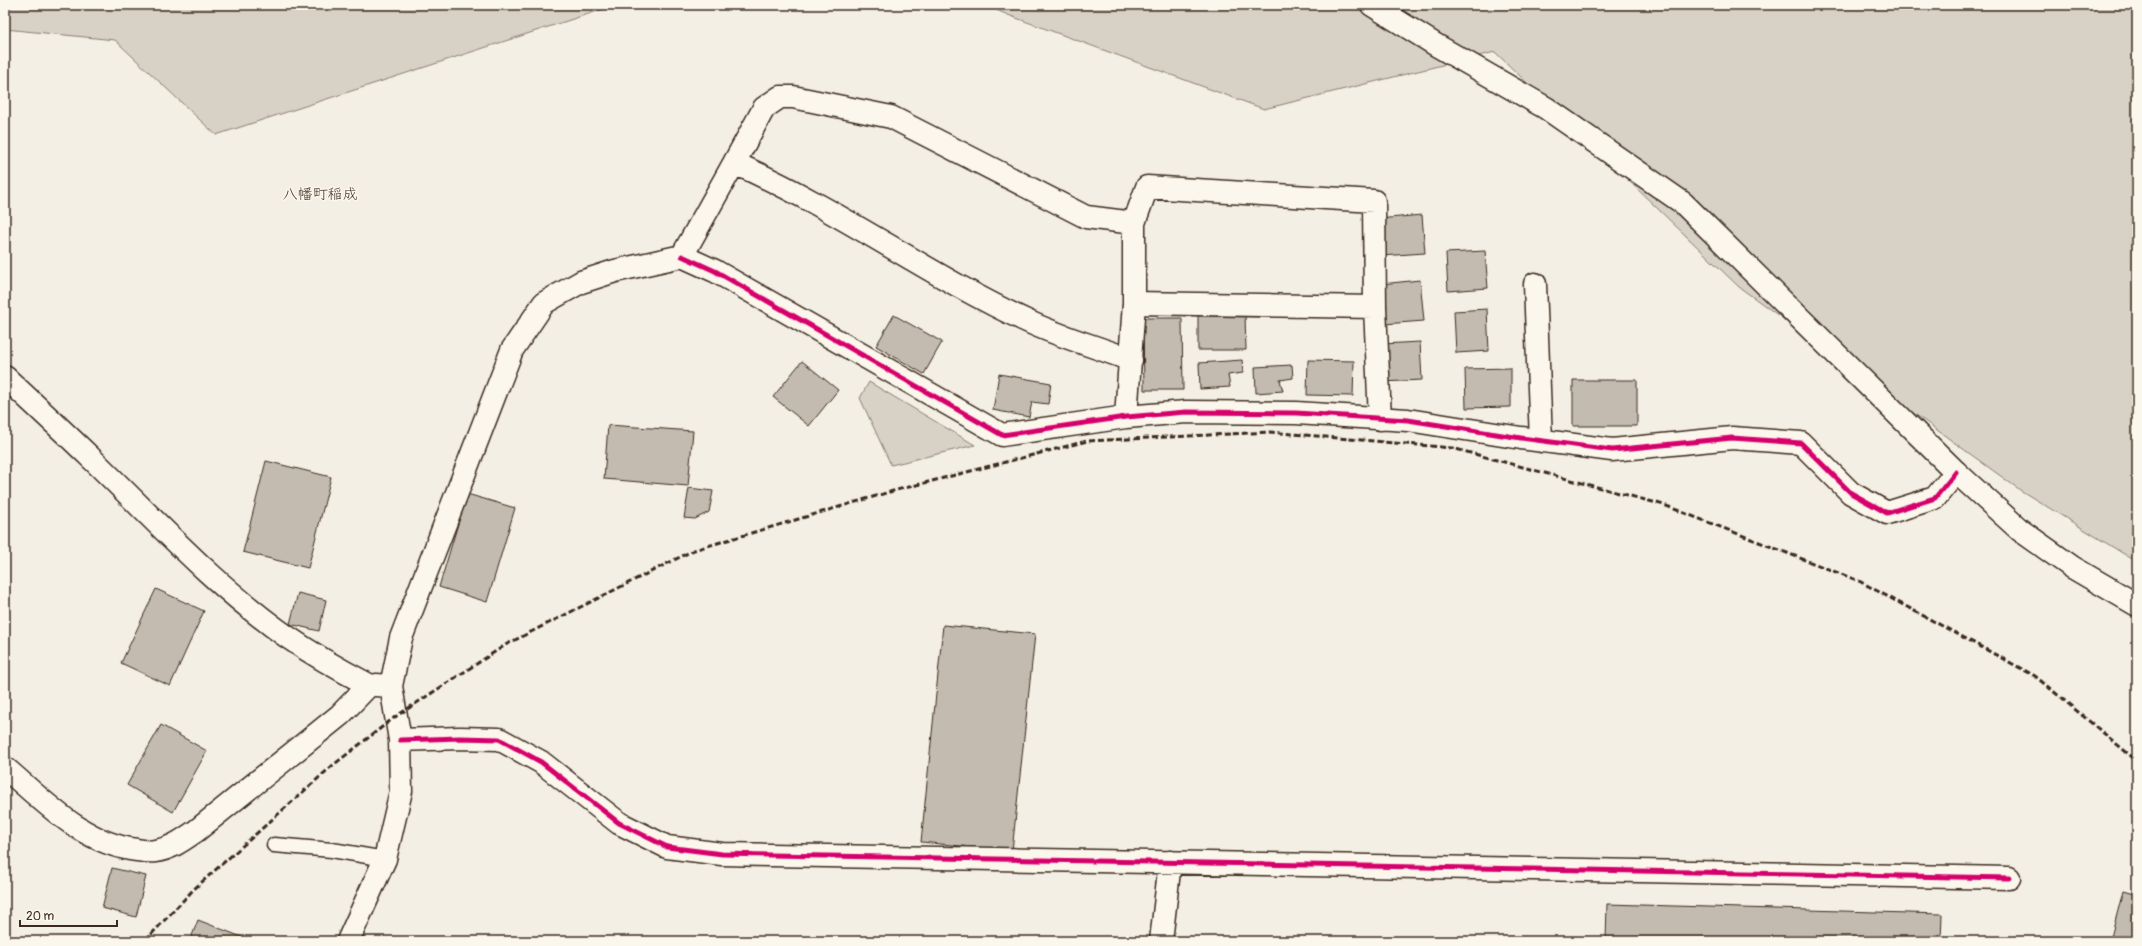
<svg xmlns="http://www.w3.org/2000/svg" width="2142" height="946" viewBox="0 0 2142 946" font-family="Pangolin,'Klee One',sans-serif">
<rect width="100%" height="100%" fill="#f3efe4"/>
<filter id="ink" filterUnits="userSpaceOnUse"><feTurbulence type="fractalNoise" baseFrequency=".025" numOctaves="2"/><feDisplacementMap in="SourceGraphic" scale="8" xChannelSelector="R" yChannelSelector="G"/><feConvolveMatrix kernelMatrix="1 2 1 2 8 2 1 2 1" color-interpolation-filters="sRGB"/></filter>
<g filter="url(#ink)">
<!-- green -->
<path fill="#d8d1c6" stroke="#8a7e72" d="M5 5H616L216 135 115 40 5 29Z
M985 5H2137V562L2020 490 1739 287 1495 52 1264 109 1008 15Z
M869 382 975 445 891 465 860 398Z"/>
<!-- building -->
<path fill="#c3bbb0" stroke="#3b2a1e" d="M1422 215 1425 253 1381 256 1378 219Z
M1485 251 1488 288 1448 291 1446 253Z
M1420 280 1424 321 1384 324 1381 284Z
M1487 309 1489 351 1456 353 1454 311Z
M1245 314 1246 350H1198V315Z
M894 315 942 342 924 374 876 346Z
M1143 318H1182L1183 390H1144Z
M1420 342 1422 380 1383 382 1382 344Z
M1242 360 1243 373 1228 375 1230 387 1200 389 1199 363Z
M1308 360 1354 361 1353 396 1307 395Z
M802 361 838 390 809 426 773 397Z
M1292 365 1293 378 1280 380 1283 391 1256 393 1255 367Z
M1511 368V407L1466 408 1465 369Z
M999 374 1051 383 1048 404 1032 402 1029 417 993 410Z
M1573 380H1637V426H1573Z
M608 425 693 431 688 486 604 479Z
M266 461 331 477 308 568 243 552Z
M689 488 713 491 709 512 695 519 684 518Z
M467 494 515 508 487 602 439 587Z
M156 589 204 611 170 686 121 663Z
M298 593 326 600 319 631 290 624Z
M943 625 1035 634 1012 851 921 842Z
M161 725 207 751 173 812 127 785Z
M112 868 146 876 136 917 102 908Z
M2123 891 2137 895V941H2110Z
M1607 904 1942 914 1941 941H1606Z
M198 920 252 941H190Z"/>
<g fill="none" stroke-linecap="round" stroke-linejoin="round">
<defs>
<path id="service" d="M274 845 332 850 385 859"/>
<path id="minor" d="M734 163 764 108 780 97H793L891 117 1086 217 1134 223 1147 187 1374 201 1375 307 1380 419
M682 256 715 271 1002 435 1126 417 1186 412 1296 413 1408 420 1521 438 1612 450 1732 438 1801 443 1851 493 1887 513 1935 498 1956 472
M1535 284 1541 441
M1134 303 1375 307
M5 377C34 404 63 431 91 458 154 519 214 585 286 636 312 654 340 670 369 685L340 715 196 831C183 840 171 849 155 851 150 852 143 851 137 850 83 844 44 801 5 768
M1126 417 1134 303V223
M391 686 401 638 512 350 544 303 581 282 615 271 682 256 734 163C836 207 927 275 1029 322 1061 337 1097 347 1131 360
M400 740 460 738 499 739 541 762 619 823 667 847 722 854 2009 878
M348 941 385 859 401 791 400 740 391 686 376 685
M1161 941 1170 862"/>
<path id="tertiary" d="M1372 5 1436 45 1546 108 1683 203 1956 472 2020 530 2072 567 2137 605"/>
</defs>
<!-- service casing -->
<use href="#service" stroke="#3b2a1e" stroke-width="17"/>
<!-- minor casing -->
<use href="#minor" stroke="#3b2a1e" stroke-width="25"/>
<!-- tertiary casing -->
<use href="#tertiary" stroke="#3b2a1e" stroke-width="25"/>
<!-- service -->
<use href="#service" stroke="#fbf7ec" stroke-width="14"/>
<!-- minor -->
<use href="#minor" stroke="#fbf7ec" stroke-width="22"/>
<!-- tertiary -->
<use href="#tertiary" stroke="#fbf7ec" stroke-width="22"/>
<!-- rail -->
<path stroke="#3b2a1e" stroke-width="3" stroke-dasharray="6 3" stroke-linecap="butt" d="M145 941 193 890 332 766 395 717 507 644 694 550 893 491 1087 441 1270 432 1452 448 1664 505 1859 581 2035 676 2137 761"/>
<defs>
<path id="cycleway" d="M682 256 715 271 1002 435 1126 417 1186 412 1296 413 1408 420 1521 438 1612 450 1732 438 1801 443 1851 493 1887 513 1935 498 1956 472
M400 740 460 738 499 739 541 762 619 823 667 847 722 854 2009 878"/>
</defs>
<!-- cycleway casing -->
<use href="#cycleway" stroke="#fbf7ec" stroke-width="8"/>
<!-- cycleway -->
<use href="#cycleway" stroke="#d6006c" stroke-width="5"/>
</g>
</g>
<g text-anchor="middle" stroke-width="3" stroke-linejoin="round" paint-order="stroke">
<!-- quarter labels -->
<g font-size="15" fill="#3b2a1e" stroke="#fbf7ec">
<text x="320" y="199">八幡町稲成</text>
</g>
</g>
<!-- margin -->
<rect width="2142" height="946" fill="none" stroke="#fbf7ec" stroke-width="20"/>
<rect x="10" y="10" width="2122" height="926" fill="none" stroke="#3b2a1e" stroke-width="1.5" filter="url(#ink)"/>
<!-- scale -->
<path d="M20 920v6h97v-6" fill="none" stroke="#3b2a1e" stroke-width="2"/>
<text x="26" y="920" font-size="12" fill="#3b2a1e" stroke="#fbf7ec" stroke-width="3" paint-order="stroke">20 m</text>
</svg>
